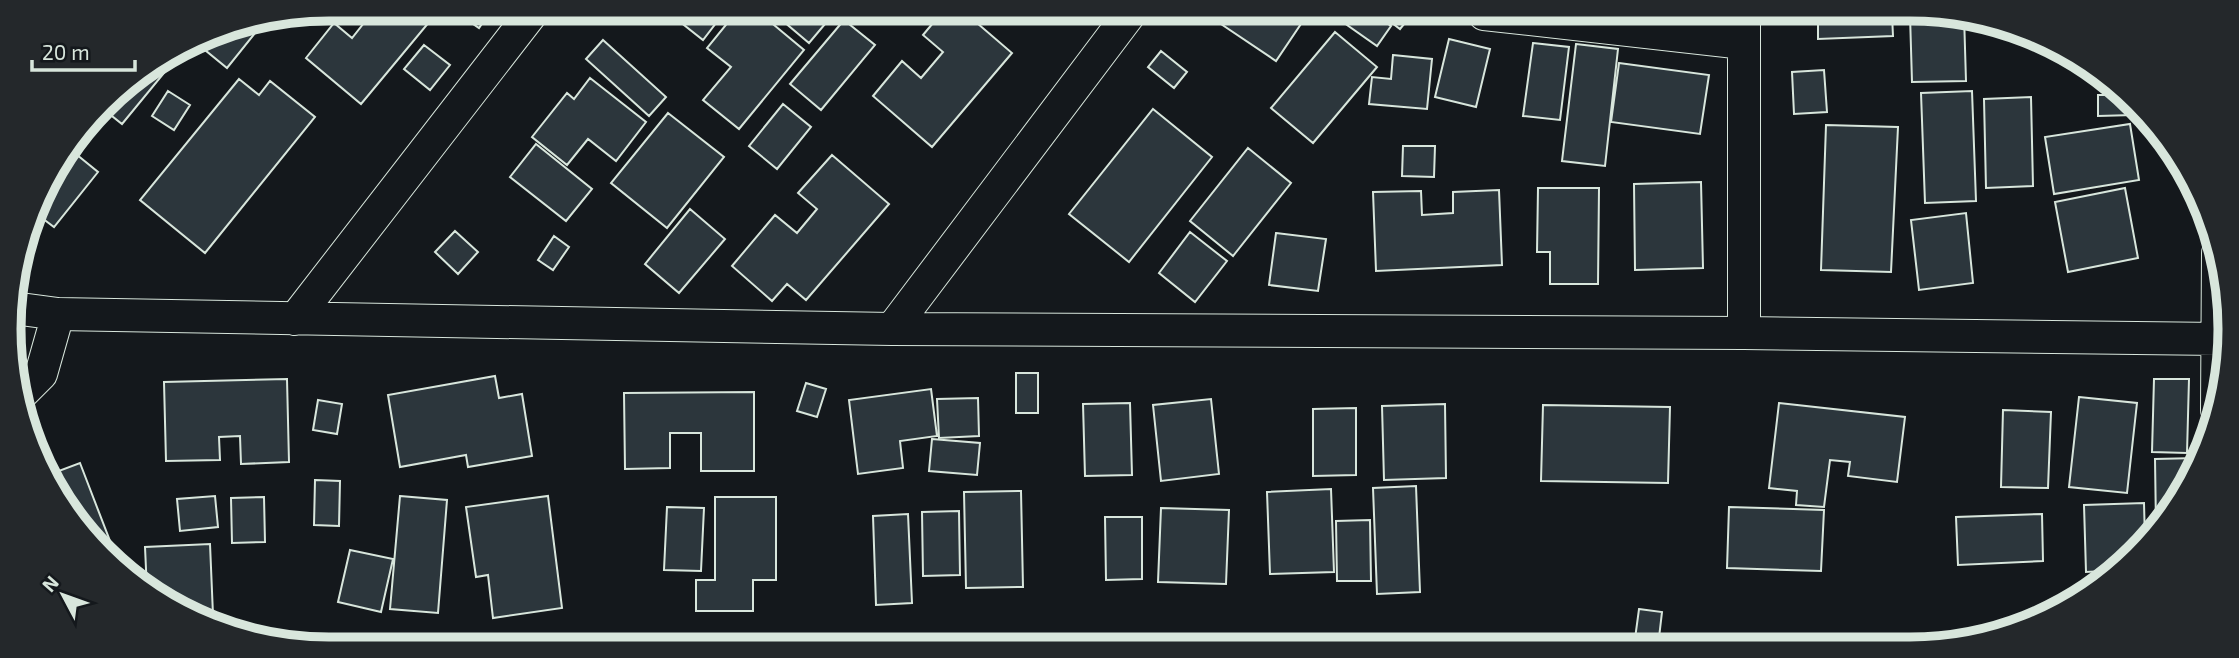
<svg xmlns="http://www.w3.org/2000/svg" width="2239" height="658" viewBox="0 0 2239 658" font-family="'Exo 2',sans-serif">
<rect width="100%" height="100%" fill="#14181c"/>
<!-- building -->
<path fill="#2c363c" stroke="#d8e6dc" stroke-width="2" d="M364 9H440L361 104 306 58 334 23 352 38 371 14Z
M464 9H487L490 12 479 28 460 15Z
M665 10H726L703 40Z
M738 10H756L804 50 739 129 703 100 731 67 707 48Z
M770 10 836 11 809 43Z
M943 11H963L1012 53 932 147 873 96 902 61 921 78 943 52 923 35Z
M1220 12H1309L1276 61 1215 20Z
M1330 13H1372L1391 26 1377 46Z
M1379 13H1413L1400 29Z
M1818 14 1892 15 1893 36 1818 39Z
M1910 15H1964L1966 81 1912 82Z
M844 20 875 45 821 110 790 84Z
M264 22 227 68 194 41 207 33Z
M1335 32 1377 67 1313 143 1271 108Z
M1449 39 1490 49 1476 107 1435 97Z
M603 40 666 97 649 116 586 59Z
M1533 43 1569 47 1560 120 1523 116Z
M1576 44 1618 49 1605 166 1562 161Z
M424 45 450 65 430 90 404 69Z
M1161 51 1187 72 1174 88 1148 67Z
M1393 55 1432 59 1427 109 1369 104 1372 77 1391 79Z
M1619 63 1709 75 1700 134 1611 122Z
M154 66 164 73 122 124 102 108 118 88Z
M1824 70 1827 112 1794 114 1792 72Z
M590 78 646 122 616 161 588 139 567 165 532 137 567 93 574 99Z
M239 79 259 95 270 81 315 117 205 253 140 200Z
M168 91 190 105 174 130 152 116Z
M1972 91 1976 201 1925 203 1921 93Z
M2098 95H2120L2132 107 2133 115 2098 116Z
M2031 97 2033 186 1986 188 1984 99Z
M783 104 811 127 777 169 749 146Z
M1153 109 1212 157 1129 262 1069 214Z
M668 113 724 157 667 228 611 183Z
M2130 124 2139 180 2054 194 2045 137Z
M1826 125 1898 127 1891 272 1821 270Z
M536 144 592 189 566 221 510 177Z
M1403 146H1435L1434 177 1402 176Z
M1248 148 1291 183 1233 256 1190 221Z
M71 150 98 172 54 227 34 212 42 187Z
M832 155 889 204 806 300 787 284 772 301 732 266 775 215 797 233 817 209 798 193Z
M1701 182 1703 268 1635 270 1634 184Z
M1538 188H1599L1598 284H1550V252H1537Z
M2125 188 2138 258 2068 272 2055 202Z
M1499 190 1502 265 1376 271 1373 192 1421 191 1422 215 1453 213V192Z
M690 209 725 239 679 293 645 264Z
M1966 213 1973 283 1919 290 1911 220Z
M455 231 478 252 458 274 435 252Z
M1190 232 1227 261 1195 302 1159 273Z
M1276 233 1326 239 1318 291 1269 285Z
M554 236 569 247 553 270 538 260Z
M1016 373H1038V413H1016Z
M495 376 499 398 522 394 532 456 468 467 466 455 400 467 388 395Z
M287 379 289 462 241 464 240 436 219 437 220 460 166 461 164 382Z
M2154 379H2189L2187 453 2152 452Z
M806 383 826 389 817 417 797 411Z
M931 389 937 436 900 441 903 468 858 474 849 400Z
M754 392V471H701V433H670V468L625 469 624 393Z
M2079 397 2137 403 2127 493 2069 487Z
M978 398 979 436 939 438 937 399Z
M1211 399 1219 474 1161 481 1153 405Z
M318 400 342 404 337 434 313 430Z
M1130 403 1132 475 1085 476 1083 404Z
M1779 403 1905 417 1897 482 1848 476 1850 462 1830 460 1824 507 1796 505 1797 491 1769 488Z
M1445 404 1446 478 1384 480 1382 406Z
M1543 405 1670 407 1668 483 1541 481Z
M1356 408V475L1313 476V409Z
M2003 410 2051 412 2048 488 2001 487Z
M932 439 980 443 977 475 929 471Z
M2197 458V464L2187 489 2156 527 2155 459Z
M80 463 110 541 100 545 63 507 48 475Z
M315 480 340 481 339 526 314 525Z
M1416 486 1420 592 1377 594 1373 488Z
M1331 489 1334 572 1270 574 1267 492Z
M1021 491 1023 587 966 588 964 492Z
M215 496 218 527 180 531 177 499Z
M400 496 447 500 438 613 390 609Z
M548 496 562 608 493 618 488 575 476 577 466 507Z
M264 497 265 542 232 543 231 498Z
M715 497H776V580H753V611H696V580H715Z
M2144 503 2145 541 2121 570 2086 572 2084 505Z
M667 507 704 508 701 571 664 570Z
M1729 507 1824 510 1821 571 1727 568Z
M1161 508 1229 510 1226 584 1158 582Z
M959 511 960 575 923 576 922 512Z
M908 514 912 603 876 605 873 516Z
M2042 514 2043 561 1958 565 1956 517Z
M1105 517H1142V579L1106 580Z
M1370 520 1371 581H1337L1336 521Z
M210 544 213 615H200L151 595 147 591 145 547Z
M350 550 393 559 381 612 338 602Z
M1639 609 1662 612 1658 646H1634Z"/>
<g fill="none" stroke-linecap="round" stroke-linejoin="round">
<defs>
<path id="street" d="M1484 14 1744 43
M1744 14V333
M13 308 58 314 892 329 1744 333 2219 339
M295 319 534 10
M892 329 1131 12
M19 396 41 374 58 314
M2217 410 2218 253"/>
</defs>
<!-- street casing -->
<use href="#street" stroke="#d8e6dc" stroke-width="34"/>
<!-- street -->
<use href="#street" stroke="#14181c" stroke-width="32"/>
</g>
<!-- crop -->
<path d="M0 0H2239V658H0ZM329 21H1910A308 308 0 0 1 2218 329V329A308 308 0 0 1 1910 637H329A308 308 0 0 1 21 329V329A308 308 0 0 1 329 21Z" fill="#24282b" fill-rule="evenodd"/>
<path fill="none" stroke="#d8e6dc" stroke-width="9" d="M329 21H1910A308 308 0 0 1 2218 329V329A308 308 0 0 1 1910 637H329A308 308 0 0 1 21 329V329A308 308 0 0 1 329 21Z"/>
<!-- north arrow -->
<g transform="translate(63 595) rotate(311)" stroke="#14181c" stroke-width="5" paint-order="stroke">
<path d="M0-5L12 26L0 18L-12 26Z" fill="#d8e6dc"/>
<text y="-10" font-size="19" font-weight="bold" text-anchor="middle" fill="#d8e6dc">N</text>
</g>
<!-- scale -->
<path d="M32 60v10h103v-10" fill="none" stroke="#d8e6dc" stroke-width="3.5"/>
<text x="42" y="60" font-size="21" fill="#d8e6dc" stroke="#14181c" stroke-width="5" paint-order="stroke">20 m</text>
</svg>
